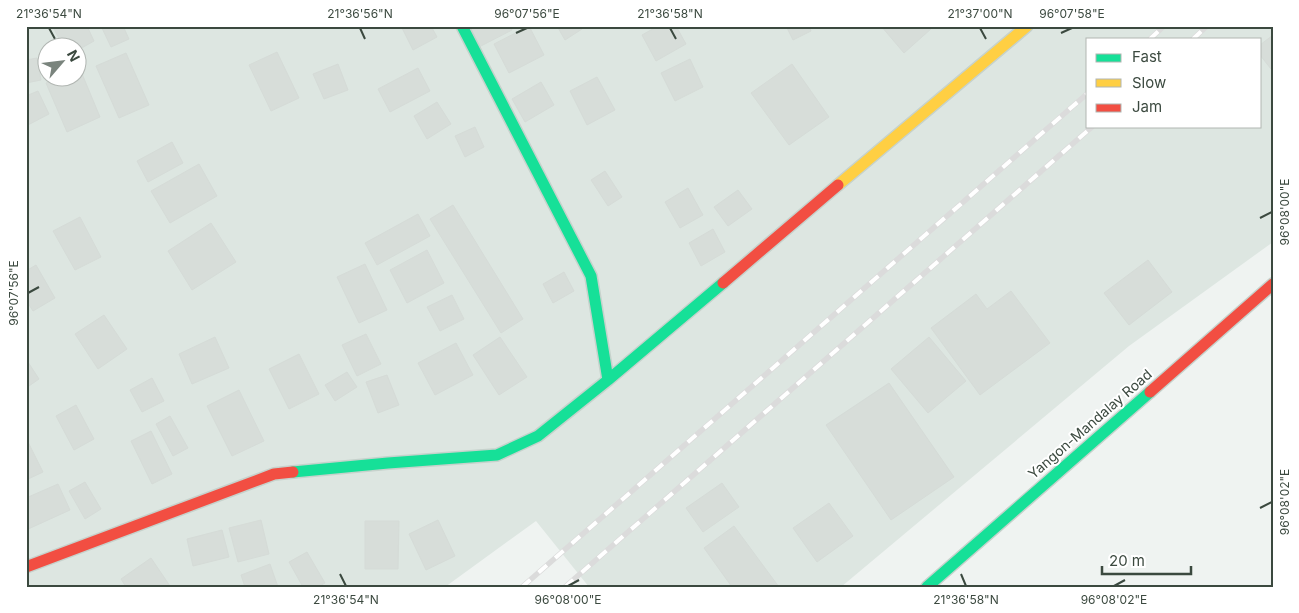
<svg xmlns="http://www.w3.org/2000/svg" width="1299" height="613" viewBox="0 0 1299 613" font-family="Inter,sans-serif">
<rect width="100%" height="100%" fill="#eff3f1"/>
<!-- residential -->
<path fill="#dde6e1" fill-rule="evenodd" d="M26 26H1273V242L1129 346 841 587H589L536 521 445 587H26ZM1088 39H1260V126H1088ZM48 48H78V78H48Z"/>
<!-- building -->
<path fill="#d7ddd9" stroke="#d5dbd7" d="M55 26H87L94 41 78 50V48H64L53 27Z
M101 26H123L129 39 111 47Z
M401 26H431L437 37 413 50Z
M470 26H510L512 30 479 47Z
M529 26 544 55 509 73 494 44Z
M557 26H580L582 29 565 40Z
M658 26H676L686 44 656 61 642 35Z
M786 26H809L811 31 793 40Z
M881 26H931L932 28 904 53Z
M1273 35V68L1271 69 1260 55V45Z
M277 52 299 98 271 111 249 65Z
M126 53 149 105 119 118 96 66Z
M37 58 41 80 26 83V60Z
M690 59 703 87 675 101 661 73Z
M338 64 348 90 324 99 313 74Z
M792 64 829 117 789 145 751 93Z
M418 68 430 91 390 112 378 89Z
M80 69 100 117 67 132 46 83 59 78H78V70Z
M597 77 615 110 587 125 570 91Z
M541 82 554 105 525 122 512 99Z
M38 91 49 114 26 126V96Z
M437 102 451 124 427 139 414 116Z
M475 127 484 147 465 157 455 136Z
M172 142 183 163 148 182 137 161Z
M199 164 217 196 170 223 151 191Z
M605 171 622 197 608 206 591 180Z
M688 188 703 215 680 228 665 202Z
M738 190 752 209 728 226 714 207Z
M453 205 523 319 501 333 430 219Z
M418 214 430 236 377 265 365 243Z
M80 217 101 257 75 270 53 231Z
M211 223 236 262 192 290 168 251Z
M713 229 725 252 701 266 689 243Z
M427 250 444 283 407 303 390 270Z
M1148 260 1172 292 1129 325 1104 293Z
M365 264 387 310 359 323 337 277Z
M36 265 55 298 33 311 26 300V271Z
M564 272 574 291 553 303 543 284Z
M1011 291 1050 343 980 395 931 328 976 294 987 309Z
M452 295 464 319 440 331 427 307Z
M104 315 127 349 98 369 75 334Z
M366 334 381 364 357 376 342 345Z
M215 337 229 368 192 384 179 354Z
M500 337 527 377 499 395 473 355Z
M929 337 966 381 928 413 891 369Z
M456 343 473 375 435 395 418 363Z
M299 354 319 394 289 409 269 369Z
M26 359 39 379 26 388Z
M347 372 357 387 335 401 325 385Z
M387 375 399 405 378 413 366 382Z
M152 378 164 401 142 412 130 390Z
M889 383 954 477 891 520 826 425Z
M239 390 264 441 232 456 207 406Z
M76 405 94 439 74 450 56 416Z
M170 416 188 448 173 456 156 424Z
M151 431 172 474 152 484 131 441Z
M26 438 43 472 26 480Z
M85 482 101 509 85 519 69 491Z
M722 483 739 507 703 532 686 508Z
M58 484 70 510 26 530V498Z
M829 503 853 536 817 562 793 528Z
M261 520 269 554 238 562 229 528Z
M438 520 455 556 426 570 409 534Z
M365 521H399L398 569H365Z
M734 526 779 587H732L704 548Z
M222 530 229 557 193 566 187 539Z
M307 552 325 583 318 587H303L289 562Z
M151 558 170 586 126 587 121 579Z
M270 564 278 587H245L241 575Z"/>
<g fill="none" stroke-linecap="round" stroke-linejoin="round">
<defs>
<path id="fast" d="M462 26 591 276 608 380
M293 472 388 463 497 455 538 436 608 380 723 283
M927 587 1150 392"/>
<path id="slow" d="M838 185 1027 26"/>
<path id="jam" d="M723 283 838 185
M1150 392 1273 284
M26 567 274 474 293 472"/>
</defs>
<!-- fast casing -->
<use href="#fast" stroke="#c6d2cc" stroke-width="14"/>
<!-- slow casing -->
<use href="#slow" stroke="#c6d2cc" stroke-width="14"/>
<!-- jam casing -->
<use href="#jam" stroke="#c6d2cc" stroke-width="14"/>
<!-- fast -->
<use href="#fast" stroke="#16e098" stroke-width="11"/>
<!-- slow -->
<use href="#slow" stroke="#ffcf43" stroke-width="11"/>
<!-- jam -->
<use href="#jam" stroke="#f24e42" stroke-width="11"/>
<defs>
<path id="rail" d="M1150 39 1164 26
M1193 39 1207 26
M522 587 1088 93
M565 587 1093 126"/>
</defs>
<!-- rail casing -->
<use href="#rail" stroke="#dbdbdb" stroke-width="5.5"/>
<!-- rail -->
<use href="#rail" stroke="#fff" stroke-width="4" stroke-dasharray="11" stroke-linecap="butt"/>
</g>
<!-- ticks -->
<path fill="none" stroke="#3b493f" stroke-width="2" d="M49 28 55 39M360 28 365 39M670 28 676 39M980 28 986 39M516 33 527 28M1061 33 1072 28M1260 218 1272 212M28 293 39 287M1260 508 1272 502M340 574 346 586M961 574 966 586M568 586 579 580M1114 586 1125 580"/>
<g text-anchor="middle" stroke-width="4" stroke-linejoin="round" paint-order="stroke">
<!-- street labels -->
<g font-size="14" fill="#3b493f" stroke="#fff">
<text transform="translate(1090 424) rotate(-41)" y="5">Yangon-Mandalay Road</text>
</g>
</g>
<!-- border -->
<rect width="1299" height="613" fill="none" stroke="#ffffff" stroke-width="55"/>
<!-- legend -->
<rect x="1086" y="38" width="175" height="90" fill="#ffffff" stroke="#b1b6b2"/>
<rect x="1096" y="54" width="25" height="8" fill="#16e098" stroke="#b1b6b2"/>
<text x="1132" y="62" font-size="15" fill="#3b493f">Fast</text>
<rect x="1096" y="79" width="25" height="8" fill="#ffcf43" stroke="#b1b6b2"/>
<text x="1132" y="88" font-size="15" fill="#3b493f">Slow</text>
<rect x="1096" y="104" width="25" height="8" fill="#f24e42" stroke="#b1b6b2"/>
<text x="1132" y="112" font-size="15" fill="#3b493f">Jam</text>
<!-- north arrow -->
<g transform="translate(62 62) rotate(62)"><circle r="24" fill="#ffffff" stroke="#b1b6b2"/>
<path d="M0-4L9 19L0 12L-9 19Z" fill="#7a847d"/>
<text y="-8" font-size="14" font-weight="bold" text-anchor="middle" fill="#3b493f">N</text>
</g>
<!-- scale -->
<path d="M1102 566v8h89v-8" fill="none" stroke="#3b493f" stroke-width="2.5"/>
<text x="1109" y="566" font-size="15" fill="#3b493f" stroke="#ffffff" stroke-width="4" paint-order="stroke">20 m</text>
<rect x="28" y="28" width="1244" height="558" fill="none" stroke="#3b493f" stroke-width="2"/>
<g font-size="12" text-anchor="middle" fill="#3b493f">
<text x="49" y="18">21°36'54"N</text>
<text x="360" y="18">21°36'56"N</text>
<text x="527" y="18">96°07'56"E</text>
<text x="670" y="18">21°36'58"N</text>
<text x="980" y="18">21°37'00"N</text>
<text x="1072" y="18">96°07'58"E</text>
<text transform="translate(1285 212) rotate(-90)" y="4">96°08'00"E</text>
<text transform="translate(14 293) rotate(-90)" y="4">96°07'56"E</text>
<text transform="translate(1285 502) rotate(-90)" y="4">96°08'02"E</text>
<text x="346" y="604">21°36'54"N</text>
<text x="568" y="604">96°08'00"E</text>
<text x="966" y="604">21°36'58"N</text>
<text x="1114" y="604">96°08'02"E</text>
</g>
</svg>
